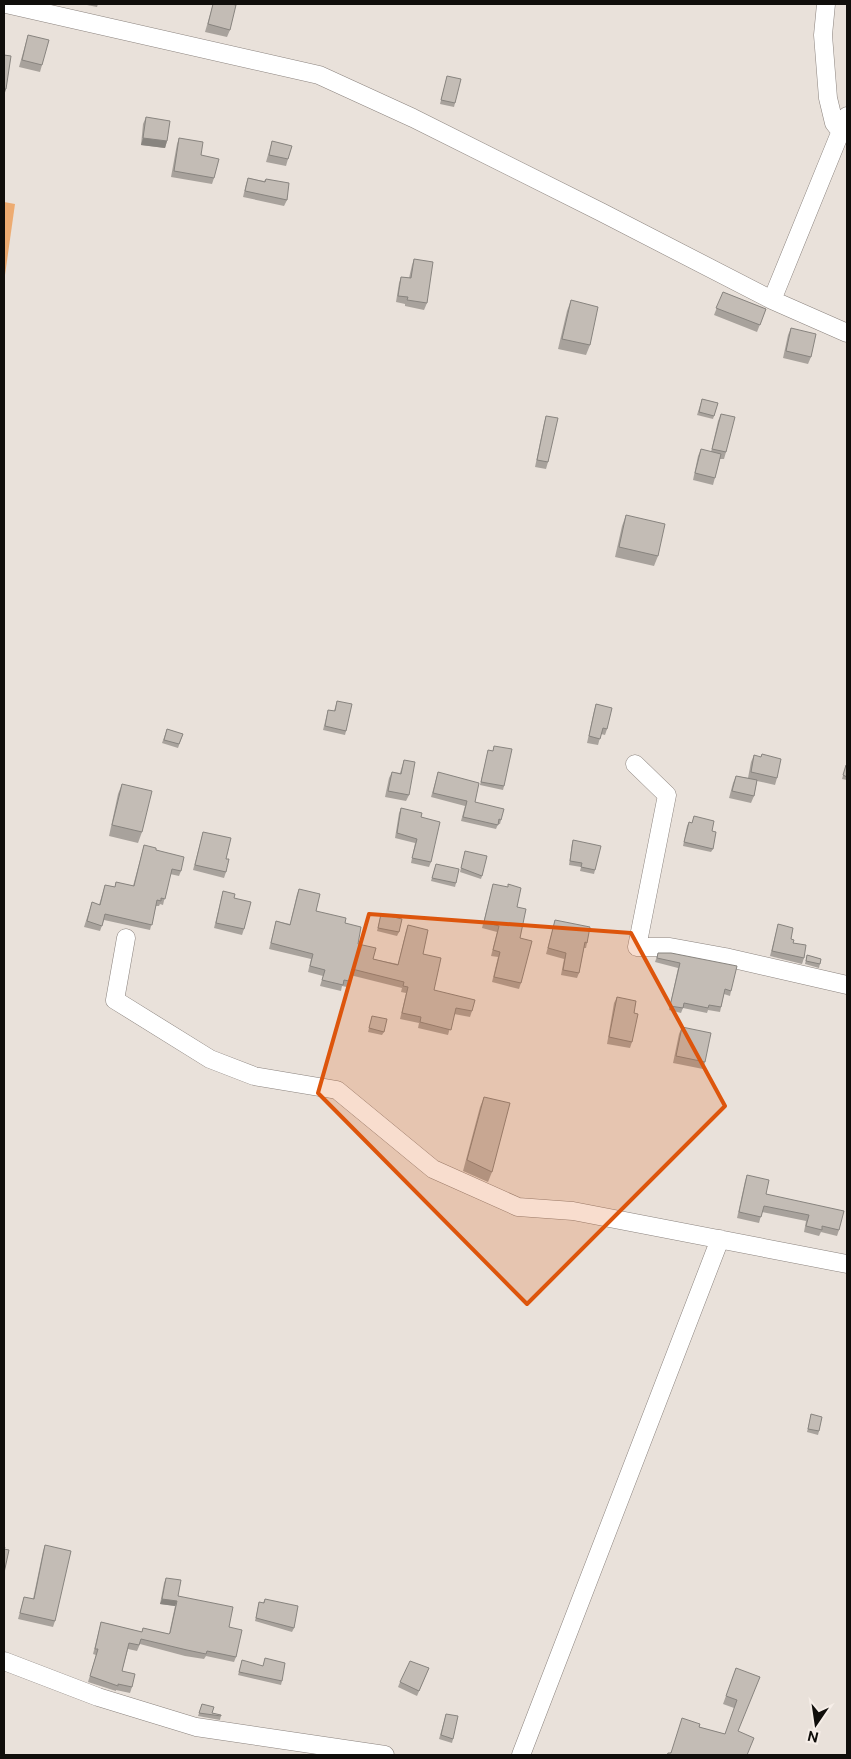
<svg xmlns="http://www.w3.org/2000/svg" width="851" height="1759" viewBox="0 0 851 1759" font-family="'Public Sans',sans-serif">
<rect width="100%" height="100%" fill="#e9e1da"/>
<!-- water -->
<path fill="#edab71" d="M4 202 15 204 4 282Z"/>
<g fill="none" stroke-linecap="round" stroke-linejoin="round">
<defs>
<path id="minor" d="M6 4 319 75 413 118 601 212 772 300 847 333
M826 4 823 35 828 98 834 123 841 132
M772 300 847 116
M635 764 667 795 637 947H670L725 957 847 985
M126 938 115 1000 210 1059 254 1076 337 1090 433 1169 518 1207 573 1211 847 1264
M4 1661 98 1697 196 1727 385 1755
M521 1755 720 1239"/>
</defs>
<!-- minor casing -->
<use href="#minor" stroke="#8b837e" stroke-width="19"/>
<!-- minor -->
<use href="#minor" stroke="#fff" stroke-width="18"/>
</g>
<!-- wall -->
<path fill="#a8a29c" d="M82 4H98L97 7Z
M213 4H231L230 30 227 37 205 32Z
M28 35 42 65 40 72 19 67 26 42Z
M447 76 455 103 454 107 440 104Z
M146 117 167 141 165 148 141 145 143 124Z
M179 138 201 155 214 178 212 184 171 177 177 144Z
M272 141 288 159 286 166 266 162Z
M248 178 264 181 266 179 287 200 284 206 243 197 246 184Z
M414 259 427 303 424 310 405 306V304L396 302 399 283 401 277 409 278 412 265Z
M723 292 766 309 757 332 714 315Z
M571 300 590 345 586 355 558 349 567 311Z
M791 328 811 357 808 364 783 358 788 335Z
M702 399 718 403 713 419 697 415Z
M721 414 726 452 724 459H720L713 485 693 480 698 456 701 449 711 452 718 421Z
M546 416 548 462 546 469 535 467 544 423Z
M626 515 658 556 654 566 615 557 622 526Z
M337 701 346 731 345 735 323 730 328 710 334 711Z
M596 704 607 729 605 735 601 734 598 745 587 743 594 711Z
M167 729 183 734 178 748 162 743Z
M494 746 504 786 503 790 480 785 488 750 493 751Z
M754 755 777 778 775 785 757 781 754 796 751 803 729 798 733 783 736 776 748 778 751 762Z
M404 760 409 795 406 801 385 797 389 778 392 772 400 773Z
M846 765H847V780L842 779Z
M438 772 475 802 501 820 500 824H498L496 829 461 821 465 806 431 797Z
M122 784 142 832 138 843 109 836 118 794Z
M401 808 421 817 431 862 429 867 411 863 415 843 395 838 399 813Z
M694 816 712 831 713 849 711 852 683 846 687 826 689 822 692 823Z
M203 832 226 859V872L224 878 193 870Z
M573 840 595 870 594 874 580 871 581 867 569 865 572 843Z
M144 845 156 850 181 871 179 876 170 874 163 905 160 904 159 906H156L150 930 104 920 100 931 84 927 92 902 99 905 105 885 115 887 116 882 133 886Z
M465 851 482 876 481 879 460 872Z
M436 864 456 883 455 887 431 881Z
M493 884 517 907 520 938 521 983 519 989 492 982 498 957 491 956 497 932 482 928Z
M299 889 316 911 345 923 358 944 373 959 398 964 406 931 408 925 423 954 434 990 472 1011 470 1017 454 1014 448 1035 418 1028 419 1023 400 1019 406 993 401 992 402 988 350 975 347 987 342 986 341 991 320 986 323 976 308 972 311 959 269 949 276 921 290 924 297 894Z
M223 891 234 898 244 929 242 935 214 928Z
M381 914 399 932 397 936 377 931Z
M555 920 587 943 586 948H584L579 973 577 978 561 975 564 959 546 954Z
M778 924 793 943 804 958 802 964 770 956Z
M658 953H671L731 991 730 996 724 994 720 1012 708 1010 707 1013 683 1008 681 1013 669 1010 678 968 655 962Z
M807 955 821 959 819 968 805 964Z
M617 997 634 1013 632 1042 630 1048 607 1044 614 1003Z
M372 1016 384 1032 382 1035 368 1032Z
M682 1027 705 1062 703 1069 673 1063 679 1034Z
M484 1097 492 1172 488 1182 463 1171 480 1107Z
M747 1175 766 1194 839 1230 837 1236 821 1232 819 1236 804 1232 806 1221 762 1212 759 1223 737 1218 745 1181Z
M811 1414 819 1431 818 1435 807 1432Z
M45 1545 55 1621 53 1627 18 1619 24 1597 33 1599 43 1551Z
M166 1578 178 1596 229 1627 236 1657 234 1662 206 1656 204 1659 185 1656 140 1644 137 1651 128 1649 122 1671 132 1687 130 1693 116 1690V1691L88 1682 96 1655 93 1654 101 1622 142 1632 143 1628 169 1634 175 1606 160 1604 164 1583Z
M265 1599 294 1628 292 1632 255 1621 259 1602 263 1603Z
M242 1660 282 1681 281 1685 238 1675Z
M429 1668 417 1696 398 1687 400 1682Z
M736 1668 738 1731 667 1755 670 1753 699 1727 725 1734 734 1708 723 1704Z
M202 1704 212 1713 221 1715 220 1720 198 1716Z
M446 1714 453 1739 452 1743 439 1739Z"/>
<!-- shaded-wall -->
<path fill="#88847f" d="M4 89H6L4 96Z
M143 138 167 141 165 148 141 145Z
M162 1599 177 1601 175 1606 160 1604Z"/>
<!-- building -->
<path fill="#c3bcb5" stroke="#88847f" d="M213 4H231L236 5 230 30 208 24Z
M28 35 49 40 42 65 22 60Z
M4 55 11 56 6 89H4Z
M447 76 461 79 455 103 441 100Z
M146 117 170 121 167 141 143 138Z
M179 138 203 142 201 155 219 159 214 178 174 171Z
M272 141 292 146 288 159 269 155Z
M248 178 265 182 266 179 289 183 287 200 245 191Z
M414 259 433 262 427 303 407 300 408 297 398 296 401 277 411 278Z
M723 292 766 309 760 325 716 308Z
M571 300 598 307 590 345 562 339Z
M791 328 816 334 811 357 786 351Z
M702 399 718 403 714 416 699 412Z
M721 414 735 417 726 452 712 449Z
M546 416 558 418 548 462 537 460Z
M701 449 721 454 715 478 695 473Z
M626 515 665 524 658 556 619 547Z
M337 701 352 704 346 731 325 726 328 710 335 711Z
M596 704 612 708 607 729 603 728 600 739 589 736Z
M167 729 183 734 179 744 164 740Z
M494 746 512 749 504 786 481 782 488 750 493 751Z
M762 754 781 759 777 778 751 772 754 755 761 757Z
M404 760 415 762 409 795 388 791 392 772 401 774Z
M846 765H847V777L843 775Z
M438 772 479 783 475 802 504 809 501 820 499 819 498 825 463 817 467 801 433 793Z
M736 776 757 780 754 796 732 791Z
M122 784 152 791 142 832 112 825Z
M401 808 422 813 421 817 440 822 431 862 412 858 417 839 397 833Z
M694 816 714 821 712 831 716 832 713 849 684 842 689 822 692 823Z
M203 832 231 838 226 859H229L226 872 195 865Z
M573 840 601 846 595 870 581 867 582 863 570 861Z
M144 845 156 848V850L184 857 181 871 172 869 165 899 161 898V901L157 900 152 925 105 914 102 926 87 921 92 902 100 905 105 885 115 887 116 882 134 886Z
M465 851 487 856 482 876 461 868Z
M436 864 459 869 456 883 432 878Z
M493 884 508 887V884L521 888 517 907 526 909 520 938 532 941 521 983 494 977 500 952 493 950 499 926 484 922Z
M299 889 320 894 316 911 346 918 345 923 361 927 358 944 376 948 373 959 398 965 408 925 428 930 423 954 441 958 434 990 475 1000 472 1011 456 1008 451 1030 420 1022 421 1017 402 1013 408 987 403 986 404 982 352 969 349 981 344 980 343 985 322 980 325 970 310 966 313 954 271 943 276 921 290 925Z
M223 891 235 894 234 898 251 902 244 929 216 923Z
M381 914 402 919 399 932 378 928Z
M555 920 590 927 587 943 585 942 579 973 563 970 566 953 548 948Z
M778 924 793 928 791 939 794 940 793 943 806 945 804 958 772 951Z
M658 953H671L737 966 731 991 725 989 721 1007 709 1005 708 1008 684 1003 683 1008 670 1006 680 963 657 958Z
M807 955 821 959 820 964 806 961Z
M617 997 636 1001 634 1013 638 1014 632 1042 609 1037Z
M372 1016 387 1019 384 1032 369 1028Z
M682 1027 711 1033 705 1062 676 1056Z
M484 1097 510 1103 492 1172 467 1160Z
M747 1175 769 1180 766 1194 844 1211 839 1230 822 1226V1230L806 1226 809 1215 764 1206 761 1217 739 1212Z
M811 1414 822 1417 819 1431 808 1429Z
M45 1545 71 1551 55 1621 20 1613 24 1597 34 1599Z
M4 1547H5L4 1549 9 1550 4 1573Z
M166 1578 181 1580 178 1596 233 1607 229 1627 242 1630 236 1657 207 1651 206 1654 187 1650 141 1639 139 1645 129 1643 122 1671 135 1674 132 1687 118 1684V1686L90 1676 98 1649H95L101 1622 142 1632 143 1628 169 1634 170 1633 177 1601 162 1599Z
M265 1599 298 1606 294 1628 256 1618 259 1602 264 1603Z
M265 1658 285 1663 282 1681 239 1672 242 1660 263 1666Z
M410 1661 429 1668 419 1691 400 1682Z
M736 1668 760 1677 738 1731 754 1738 747 1755H667L668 1753H671L682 1718 700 1724 699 1727 725 1734 737 1700 726 1696Z
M202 1704 214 1707 212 1713 221 1715V1716L199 1713Z
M446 1714 458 1716 453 1739 441 1735Z"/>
<!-- marked area -->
<path fill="#dd550c" fill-opacity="0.2" stroke="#dd550c" stroke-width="4" stroke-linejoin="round" d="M369 914 631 933 725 1106 527 1304 318 1093Z"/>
<!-- border -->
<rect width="851" height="1759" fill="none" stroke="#100e0b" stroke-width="10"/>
<!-- north arrow -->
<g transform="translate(816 1724) rotate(193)" stroke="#f6eee8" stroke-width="4" paint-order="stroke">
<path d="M0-4L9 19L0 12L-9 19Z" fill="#100e0b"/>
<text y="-8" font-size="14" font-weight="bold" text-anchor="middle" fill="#100e0b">N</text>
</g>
</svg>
